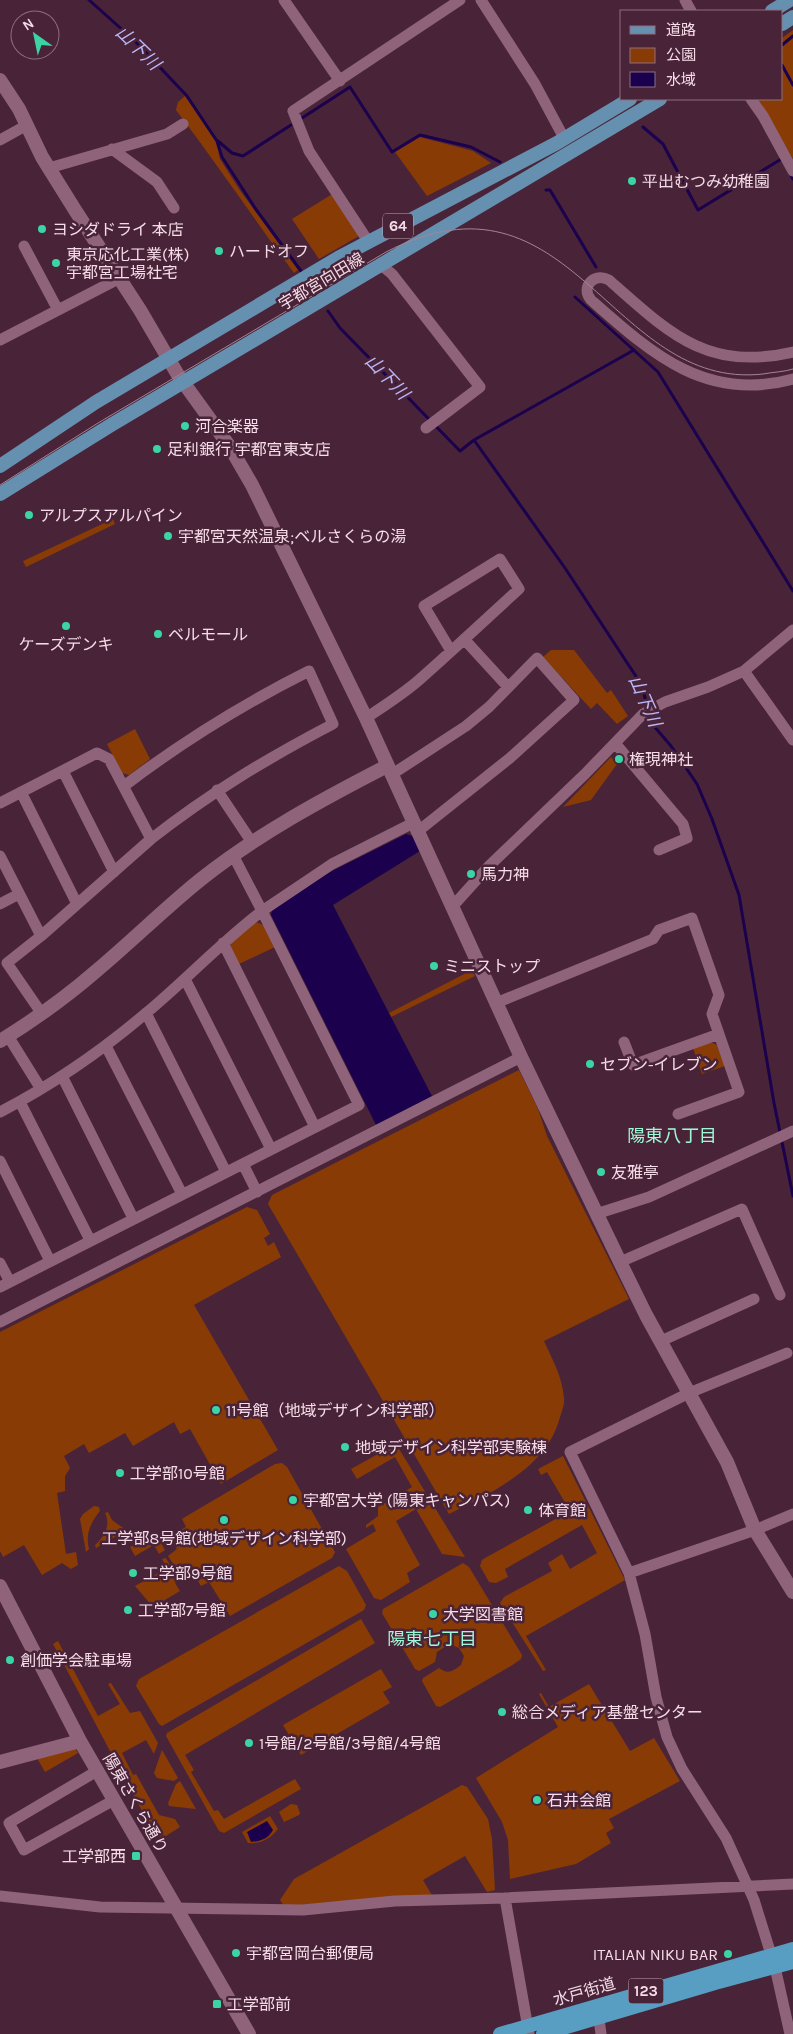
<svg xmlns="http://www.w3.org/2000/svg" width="793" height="2034" viewBox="0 0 793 2034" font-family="Karla,'Noto Sans JP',sans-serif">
<rect width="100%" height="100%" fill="#492438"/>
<!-- green -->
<path fill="#893b06" d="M793 30V159L758 99H782V38Z
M185 96 216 142 220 159 239 189 298 270 294 273C254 219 217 164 176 110L178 102Z
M420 137 473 151 491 163 427 196 395 152Z
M334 193 359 236 319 259 292 219Z
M113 519 115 524 26 567 23 561Z
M551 650H574L607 693 611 690 628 716 617 724 597 703 591 709 543 657Z
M135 729 150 759 129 775 122 773 107 744Z
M611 757 617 764 591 800 563 807Z
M256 922 263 925 275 947 239 964 230 947 232 940Z
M472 970 475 976 391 1017 389 1013Z
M711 1042 717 1045 725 1066 702 1074 693 1048Z
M519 1070 538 1109 547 1136 629 1299 544 1341C553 1361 562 1376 564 1398 565 1404 562 1411 560 1417 547 1468 492 1492 449 1514L268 1204 272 1195Z
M247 1207 257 1210 270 1234 264 1238 268 1246 274 1242 281 1257 194 1305 278 1450 221 1484 190 1429 180 1434 174 1422 133 1446 125 1433 89 1453 84 1444 64 1456 70 1468 65 1476V1491L57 1493 66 1554 76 1552 78 1565 71 1569 62 1563 42 1575 24 1545 3 1557 0 1551V1332Z
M396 1444 465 1557 442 1554 416 1509 396 1521 420 1565 407 1573 410 1582 381 1600 374 1598 346 1549 376 1531 373 1524 366 1528V1525L378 1516V1507L412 1487 395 1457 357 1479 351 1469Z
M563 1456 625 1580 526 1636 546 1670 543 1671 500 1603 504 1597 552 1571 548 1563 562 1554 570 1569 597 1553 582 1525 505 1569 508 1577 496 1583 489 1582 480 1566 482 1560 485 1558 570 1511 547 1472 541 1475 538 1469Z
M282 1463 287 1467 335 1552 332 1558 230 1616 209 1582 201 1586 193 1572 182 1578 168 1556 177 1549 169 1536 186 1527 182 1519 185 1517 275 1464Z
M94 1506 99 1507 100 1511C91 1522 85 1534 89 1549L86 1552 80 1519 83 1514Z
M108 1512 112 1520 126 1530 96 1548 95 1545C105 1536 111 1525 105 1513Z
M154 1535 158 1538 165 1550 159 1554 154 1545 135 1556 130 1547Z
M166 1558 179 1580 175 1583 180 1591 153 1607 135 1586 167 1568 162 1559Z
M463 1563 469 1567 522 1655 521 1659 511 1666 440 1707 436 1706 422 1681 423 1678 439 1668C448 1675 453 1671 461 1665L464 1656 459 1648 449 1644 437 1652 435 1662 419 1671 415 1669 382 1613 383 1609Z
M339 1566 347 1571 366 1605 364 1610 162 1726 159 1724 136 1686 139 1679Z
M361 1619 375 1643 185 1755 194 1770 191 1772 214 1811 218 1810 224 1819 295 1779 301 1789 224 1833 219 1831 166 1736 167 1733Z
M58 1641 98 1716 120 1704 108 1684 111 1683 130 1713 140 1711 158 1743 154 1754 146 1740 122 1753 133 1775 136 1774 159 1815 175 1819 180 1827 158 1841 53 1644Z
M381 1669 392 1687 383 1692 390 1703 301 1755 283 1725Z
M589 1684 630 1751 654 1738 680 1781 609 1819 614 1828 606 1833 611 1843 576 1864 510 1879 508 1840 502 1822 476 1778 558 1727 539 1694 541 1693 549 1707Z
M75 1748 78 1753 45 1772 37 1758Z
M162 1750 178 1778 174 1781 157 1778 154 1773Z
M180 1781 196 1809 169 1806 168 1803 176 1784Z
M462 1785 467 1787 488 1819 492 1839 495 1890 487 1892 465 1856 423 1880 433 1897 284 1906 280 1900 294 1879Z
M291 1804 297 1805 300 1813 299 1815 284 1822 279 1812Z
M270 1816 278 1829C270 1839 261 1844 248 1843L242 1832Z"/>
<!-- water -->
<path fill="#1b004e" d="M406 834 413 836 420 851 333 905 432 1096 376 1125 271 915 272 909 330 872Z
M267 1821 273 1830C268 1839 261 1841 251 1842L247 1832Z"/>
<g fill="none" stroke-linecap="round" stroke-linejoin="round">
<!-- stream -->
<path stroke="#1b004e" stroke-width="3" d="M89 0 136 42 187 96 217 141 222 157 255 208 301 271
M782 45 793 36
M782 65 793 85
M302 118 350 87 392 152 420 135 471 147 500 162
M643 127 663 144 698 210 783 158
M218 141 232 153 243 156 291 125
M790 173 793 179
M546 190H550L596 267
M575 297 658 372 793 591
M328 311 340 328 460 451 474 440 565 568 641 684 653 725 671 746 697 784 712 819 739 895 774 1103 793 1196
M474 440 634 350"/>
<!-- minor -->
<path stroke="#8f647a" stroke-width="11" d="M284 0 340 81
M481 0 535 84 564 138
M685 0 691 11
M751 99 763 116 793 171
M0 140 27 125
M112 149 157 182 174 208
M49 168 167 134 183 124
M368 241 309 151 293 111 460 0
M24 246 58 310
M381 265 392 274 480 387 426 428
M0 340 118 279
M793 352C707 372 669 333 609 280 594 272 580 287 591 300 651 353 706 403 793 379
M464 639 508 687
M744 671 793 740
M366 718C384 706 403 694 419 680 453 650 486 619 519 589L500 559 424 606 451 651
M615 743 683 824 687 838 659 850
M63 771 114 872
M391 775 466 726 489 707 537 658 574 700 510 758 417 832
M217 790 251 841
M21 792 77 904
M0 803 97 753 109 759 151 839C210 793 266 759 333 724L309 671C243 704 182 742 124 786
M0 856 41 936
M0 904 19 894
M452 907 489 866 585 774 643 714 665 702 708 687 744 671 793 630
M223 943 315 1127
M185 979 271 1149
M496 1003 653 939 659 930 692 918 719 995 712 1014 739 1092 678 1114
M146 1013 226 1172
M42 1014 7 963 41 936 151 839
M8 1036 41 1089
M624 1042 633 1065 719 1034
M106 1046 182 1194
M62 1076 133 1218
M20 1102 90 1240
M0 1112C52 1085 100 1052 145 1014 185 981 220 943 262 911L233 855
M0 1161 50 1261
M243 1164 257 1192
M596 1214 649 1197 793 1131
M620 1262 742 1209 780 1295
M0 1263 10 1282
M0 1287 359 1105 262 911 332 864 413 823
M0 1322 521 1057
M661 1341 754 1299
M787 1353 689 1393 570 1452 629 1573 645 1634 656 1697 667 1737 682 1769 726 1838 754 1900 775 1967 790 2034
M629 1573 755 1530 793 1514
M97 1771 9 1823 24 1850 114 1800
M0 1896 100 1907 303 1910 395 1901 505 1898 793 1884
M505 1898 529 2034
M598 2011 601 2034"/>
<!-- tertiary -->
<path stroke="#8f647a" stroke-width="14" d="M0 80 19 109 42 157 75 210 140 310 178 375 230 447 252 485 366 718 521 1057 620 1262 646 1315 727 1462 755 1530 793 1592
M0 1041C34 1020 65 998 95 972 131 942 164 909 200 880 258 834 321 800 387 766
M0 1586 80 1741 249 2034
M0 1762 80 1741"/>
<!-- primary -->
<path stroke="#6690b0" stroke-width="14" d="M772 11 790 0
M782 24 793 17
M0 466 96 402 338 258 557 143 630 99
M0 494 111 425 660 99"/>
<!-- trunk -->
<path stroke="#589ec2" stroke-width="14" d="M500 2034 793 1949
M543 2034 715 1983 793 1962"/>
<!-- tram -->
<path stroke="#a48595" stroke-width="1" d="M0 485 98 423 386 252C572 156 610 391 763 374 773 372 784 372 793 369"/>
</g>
<!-- markers -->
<g fill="#3bd4a4" stroke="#492438" stroke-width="2">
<circle cx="632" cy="181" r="5"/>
<circle cx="42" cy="229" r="5"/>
<circle cx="219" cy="251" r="5"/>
<circle cx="56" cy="263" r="5"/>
<circle cx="185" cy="426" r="5"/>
<circle cx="157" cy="449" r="5"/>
<circle cx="29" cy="515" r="5"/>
<circle cx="168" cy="536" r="5"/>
<circle cx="66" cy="626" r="5"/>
<circle cx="158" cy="634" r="5"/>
<circle cx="619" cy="759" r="5"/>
<circle cx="471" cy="874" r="5"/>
<circle cx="434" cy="966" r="5"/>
<circle cx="590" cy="1064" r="5"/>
<circle cx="601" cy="1172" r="5"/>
<circle cx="216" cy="1410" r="5"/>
<circle cx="345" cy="1447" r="5"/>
<circle cx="120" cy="1473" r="5"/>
<circle cx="293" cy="1500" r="5"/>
<circle cx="528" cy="1510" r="5"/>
<circle cx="224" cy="1520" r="5"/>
<circle cx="133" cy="1573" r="5"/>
<circle cx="128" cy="1610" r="5"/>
<circle cx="433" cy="1614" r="5"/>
<circle cx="10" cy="1660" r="5"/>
<circle cx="502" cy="1712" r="5"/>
<circle cx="249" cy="1743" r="5"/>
<circle cx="537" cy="1800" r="5"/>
<rect x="131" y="1851" width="10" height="10" rx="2.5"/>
<circle cx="236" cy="1953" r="5"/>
<circle cx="728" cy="1954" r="5"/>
<rect x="212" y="1999" width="10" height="10" rx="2.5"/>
</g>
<g text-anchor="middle" stroke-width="5" stroke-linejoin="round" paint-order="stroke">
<!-- shield labels -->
<g fill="#492438" stroke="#c1a5b3" stroke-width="1">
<rect x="383" y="213.5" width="30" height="25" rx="4"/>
<rect x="628.5" y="1978.5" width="35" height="25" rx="4"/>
</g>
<g font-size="15" font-weight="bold" fill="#f5dce8">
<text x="398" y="231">64</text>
<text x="646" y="1996">123</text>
</g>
<!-- poi labels -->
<g font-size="16" fill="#f5dce8" stroke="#492438" text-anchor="start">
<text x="642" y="187">平出むつみ幼稚園</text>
<text x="52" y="235">ヨシダドライ 本店</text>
<text x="229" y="257">ハードオフ</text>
<text x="66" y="260">東京応化工業(株)<tspan x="66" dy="18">宇都宮工場社宅</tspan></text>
<text x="195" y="432">河合楽器</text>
<text x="167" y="455">足利銀行 宇都宮東支店</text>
<text x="39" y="521">アルプスアルパイン</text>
<text x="178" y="542">宇都宮天然温泉;ベルさくらの湯</text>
<text x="168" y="640">ベルモール</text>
<text x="66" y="650" text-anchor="middle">ケーズデンキ</text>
<text x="629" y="765">権現神社</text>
<text x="481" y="880">馬力神</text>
<text x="444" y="972">ミニストップ</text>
<text x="600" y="1070">セブン-イレブン</text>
<text x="611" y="1178">友雅亭</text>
<text x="226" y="1416">11号館（地域デザイン科学部）</text>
<text x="355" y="1453">地域デザイン科学部実験棟</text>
<text x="130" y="1479">工学部10号館</text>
<text x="303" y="1506">宇都宮大学 (陽東キャンパス)</text>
<text x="538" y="1516">体育館</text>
<text x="224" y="1544" text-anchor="middle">工学部8号館(地域デザイン科学部)</text>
<text x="143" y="1579">工学部9号館</text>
<text x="138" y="1616">工学部7号館</text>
<text x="443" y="1620">大学図書館</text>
<text x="20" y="1666">創価学会駐車場</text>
<text x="512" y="1718">総合メディア基盤センター</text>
<text x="259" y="1749">1号館/2号館/3号館/4号館</text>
<text x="547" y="1806">石井会館</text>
<text x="126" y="1862" text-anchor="end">工学部西</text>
<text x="246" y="1959">宇都宮岡台郵便局</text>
<text x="718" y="1960" text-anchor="end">ITALIAN NIKU BAR</text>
<text x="227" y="2010">工学部前</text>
</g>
<!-- street labels -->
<g font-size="16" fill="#f5dce8" stroke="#492438">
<text transform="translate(321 281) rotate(-31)" y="6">宇都宮向田線</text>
<text transform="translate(136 1803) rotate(60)" y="6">陽東さくら通り</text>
<text transform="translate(584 1991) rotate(-16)" y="6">水戸街道</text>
</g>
<!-- water labels -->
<g font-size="18" font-style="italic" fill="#bab6f9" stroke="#492438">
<text transform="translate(138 48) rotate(44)" y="6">山下川</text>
<text transform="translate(387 377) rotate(46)" y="6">山下川</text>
<text transform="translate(645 701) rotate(66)" y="6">山下川</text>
</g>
<!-- neighbourhood labels -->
<g font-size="18" fill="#9ff8d5" stroke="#492438">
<text x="672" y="1142">陽東八丁目</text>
<text x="432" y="1645">陽東七丁目</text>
</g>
</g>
<!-- legend -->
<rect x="620" y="10" width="162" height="90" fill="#492438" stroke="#8e6e7e"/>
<rect x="630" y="26" width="25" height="8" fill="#6690b0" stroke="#8e6e7e"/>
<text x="666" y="35" font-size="15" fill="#f5dce8">道路</text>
<rect x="630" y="48" width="25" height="15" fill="#893b06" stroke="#8e6e7e"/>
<text x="666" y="60" font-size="15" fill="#f5dce8">公園</text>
<rect x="630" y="72" width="25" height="15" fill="#1b004e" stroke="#8e6e7e"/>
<text x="666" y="85" font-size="15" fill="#f5dce8">水域</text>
<!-- north arrow -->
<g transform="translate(35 35) rotate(327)"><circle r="24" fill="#492438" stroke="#8e6e7e"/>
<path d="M0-4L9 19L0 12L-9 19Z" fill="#3bd4a4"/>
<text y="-8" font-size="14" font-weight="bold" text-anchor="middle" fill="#f5dce8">N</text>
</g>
</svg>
